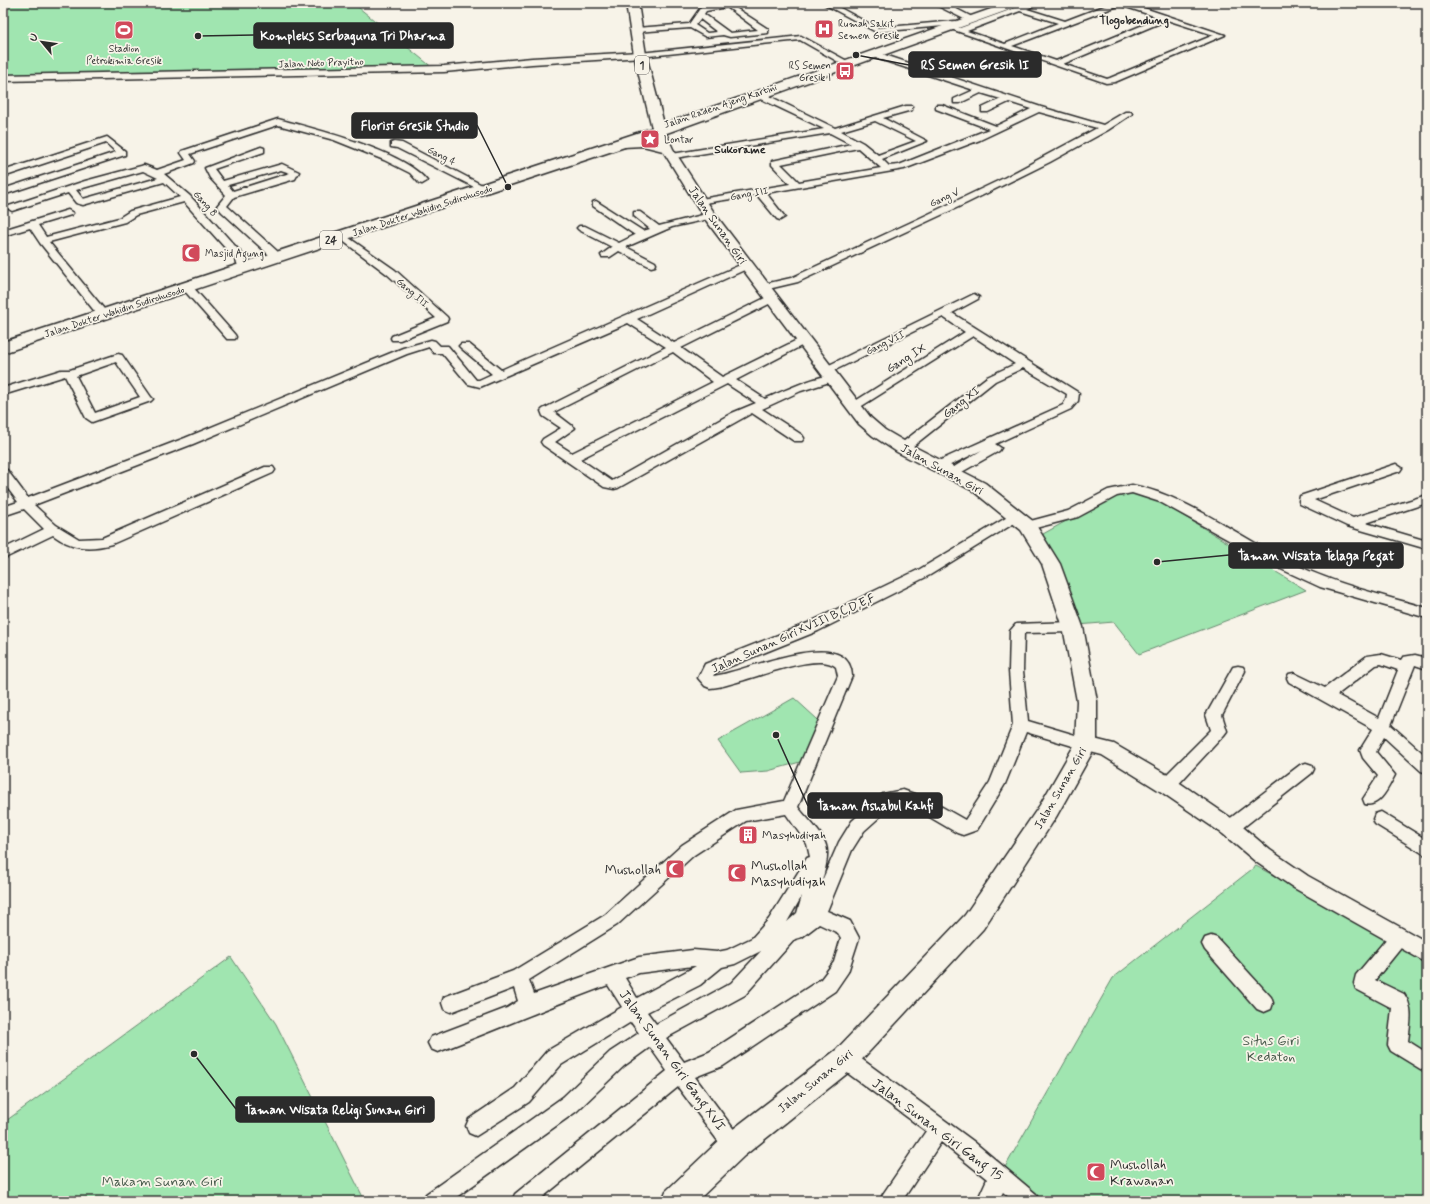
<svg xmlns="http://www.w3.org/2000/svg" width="1430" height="1204" viewBox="0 0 1430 1204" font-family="Mynerve,sans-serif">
<rect width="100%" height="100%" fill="#f7f3e8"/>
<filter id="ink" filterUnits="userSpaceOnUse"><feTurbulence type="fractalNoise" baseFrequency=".025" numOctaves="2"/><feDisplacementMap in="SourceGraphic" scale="8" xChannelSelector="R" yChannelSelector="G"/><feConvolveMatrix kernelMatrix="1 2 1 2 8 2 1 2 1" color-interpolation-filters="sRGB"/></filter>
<g filter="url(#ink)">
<!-- green -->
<path fill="#a0e5b0" stroke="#66886e" d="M3 3H353L433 68 3 75Z
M1125 493 1147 494 1306 590 1139 654 1114 622 1078 625 1043 534 1091 507Z
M794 698 828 729 800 762 768 771 741 773 718 741Z
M1256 866 1427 958V1201H1029L1000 1176 1113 978Z
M231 957 276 1024 365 1201H3V1123Z"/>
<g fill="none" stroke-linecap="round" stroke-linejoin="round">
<defs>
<path id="minor" d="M728 3 768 29V33L730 37 723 35 706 37 690 28 636 32 632 30 636 28 689 24 701 7ZM727 7 758 30 730 33 704 14 706 11ZM700 19 717 32 707 33 695 25Z
M822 3H831L877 28 955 21 959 23 955 25 876 32Z
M991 3H1001L1006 6 1002 8Z
M1029 3H1040L1027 9 1065 21 1112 3H1129L1225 35 1115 82 1106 83 948 28 952 26 960 28ZM1120 5 1160 18 1056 61 1012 46ZM1020 11 1058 23 1005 44 967 31ZM1167 20 1214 35 1110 78 1107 79 1063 64Z
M801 36 849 62 842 64 800 40 640 57 636 55 640 53Z
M873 53H879L1041 107 1103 125 1125 112H1131L1132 114 1108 130 1050 162 967 203 798 282 764 290 760 289 759 287 760 285 791 278 918 219 1002 179 1097 128 1039 112 980 140 904 169 766 193 785 217 780 220 777 219 757 195 698 204V200L701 199 790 184 772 165V161L851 144 830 133 669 159V155L672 154 824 129 757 97V93H763L835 128 906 106H912V110L883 118 927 141 882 159 889 166 899 165 989 129 936 109V105H942L996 126 1031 109 1009 102 988 112H982V108L1001 99 981 93 960 103H954V99L974 90 873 57ZM875 121 916 141 878 155 863 143 841 131ZM858 148 881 168 799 182 781 164Z
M278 119C315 129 405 151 427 181L422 184 419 183 410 173 384 160 334 140 278 125 190 154 195 161 194 163 164 174 190 196 245 257 247 264 246 266H238L236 260 184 202 136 215 125 222 49 242 104 309 105 311 100 314 96 313 40 243 30 228 3 236V230L68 210 73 213 71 215 38 225 46 237 119 218 130 211 180 197 164 182 83 205 76 203 68 193 15 210 12 211 7 208 9 206 85 181 141 166 144 165 157 170 186 160 181 153 182 151ZM143 171 158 178 83 199 76 190Z
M107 137 125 151V155L3 195V189L116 152 106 143 3 177V171Z
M394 142 402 143 484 186 479 189 476 188 397 148 391 147V143Z
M261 147 264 148V152L214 169 223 181 282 164 299 172 295 179 234 197 227 206 277 251 278 253 273 256 269 255 222 212 217 206 226 195 210 178 205 168ZM281 170 290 173 233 191 228 185Z
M596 201 643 231 650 229 634 216V212H640L659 226 710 213 715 216 713 218 672 227 626 247 655 262 656 264 655 266 651 267 619 251 610 257H602L601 255 612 247 579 230 577 228 579 226H585L619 243 635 235 593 206V202Z
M342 233 395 270 447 317 448 319 447 321 400 340H392L391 338 392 336 436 318 387 274 339 238 337 236 339 234Z
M747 262 751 263 752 265 751 267 637 319 674 343 769 296H777L778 298 777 300 681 348 722 377 801 338H809L810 340 809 342 736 380 765 399C779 393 823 372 836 376L838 378 836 380 801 391 762 409 802 435 804 438 802 441H794L752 413 618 488 614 489 604 487 543 445 541 442 543 439 561 428 543 416 541 411 543 409 666 347 628 323 480 387 468 384 442 353H434L429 347 407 354 193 444 34 505 56 525 79 539 102 538 265 467H273L275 470 273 473 112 544C89 550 72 549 53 535L3 559V549L44 529 24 509 3 516V507L18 502 3 482V469L7 470 28 498 185 438 403 348 431 340 435 341 440 346H448L476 380H479L492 374 461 348 459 346 461 344H469L501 370ZM673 352 713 382 572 453 555 442 575 428 554 412ZM727 384 756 403 732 413 612 481 580 459Z
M187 284 191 285 235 335 236 337 235 339H227L183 289 182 287 183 285Z
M974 294 979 297 978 299 952 313 1079 393 1078 401 1071 409 995 444 1001 448 999 451 953 477 947 473 949 470 982 450 942 469 938 470 932 466 934 463 1063 405 1066 400 1067 394 1023 368 995 381 907 451 903 452 897 448 899 445 987 377 1015 364 973 336 857 409H849L847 407 849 405 965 332 943 317 831 372H823L821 370 823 368Z
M118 354 122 355 151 397 153 399 151 401 92 422 86 418 65 376 3 395V388L61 370H70ZM116 362 140 397 95 413 76 376Z
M1396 464 1402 468 1400 471 1314 500 1353 518 1427 495V503L1366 523 1427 541V549L1347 526 1300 504 1299 501 1300 496Z
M1132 485C1186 495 1242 539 1292 563 1335 584 1381 595 1427 608V618L1320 587 1281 569 1160 502 1132 493 1117 496 1078 517 1028 530 1023 529 1021 526 1023 523 1068 511 1108 490Z
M1016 512 1021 513 1022 516 1021 519 930 575 818 631 716 672 713 676C741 674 850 622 852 676L798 807C808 821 829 837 827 855 827 864 824 873 822 881L839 842 852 821 883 794 903 790 928 799 965 820 990 782 1013 725 1009 671 1010 631 1016 624 1073 622 1078 623 1080 627 1078 631 1073 632 1024 633 1023 671 1028 721 1092 740 1094 744 1092 748 1086 750 1026 732 1005 784 977 830 963 835 957 833 916 809 903 804 893 805 864 831 852 850 827 911 850 921 859 938 848 972 835 991 723 1066 695 1077 741 1139 744 1146 741 1153 734 1156 727 1153 678 1087 538 1201H512L515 1194 667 1071 650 1047 624 1066 577 1111 451 1201H423L426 1194 563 1097 610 1052 639 1033 631 1022 561 1065 529 1102 476 1136 469 1133 466 1126 469 1119 515 1088 547 1051 622 1007 608 985C551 1006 495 1030 438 1052L431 1049 428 1043 431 1037 507 1008 518 1001 514 988 451 1012 444 1009 442 1003 444 997 513 971 605 915 682 845 736 810 784 801 838 676 836 667C817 648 736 688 710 688L705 686 698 678 705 664 808 623 920 569ZM786 814 807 844 810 857 807 858 769 919 752 938 727 950 717 952 693 950 639 957 534 994 529 980 617 925 694 855 746 821ZM802 896 797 913 787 922ZM819 924 838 933 841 938 834 962 821 979 709 1052 684 1062 666 1038 745 995 795 939 802 937ZM761 951 731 983 656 1024 647 1012 700 985 722 967 735 964ZM693 966H696L637 998 625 978 639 973Z
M1381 654 1401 660 1403 657 1415 655 1427 658V669L1415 665 1391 725 1427 757V773L1421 771 1384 737 1376 752 1395 775C1389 786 1380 808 1365 804L1363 799 1378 776 1363 758 1360 750 1373 729 1289 682 1287 678 1289 674 1294 673 1325 688 1367 656ZM1381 664 1398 670 1379 718 1337 695 1376 665Z
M1238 666 1243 667 1245 671 1222 715 1227 731 1224 735 1173 790 1167 791 1161 790 1159 785 1161 780 1211 730 1206 715 1233 667Z
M1306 763 1312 765 1314 769 1312 773 1236 833 1230 835 1224 833 1222 828 1224 823 1300 765Z
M1381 812 1427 840V856L1375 824 1373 819 1375 814Z
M1399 929 1405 931 1408 937 1405 943 1375 980 1404 994C1414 1008 1410 1024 1408 1041L1427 1053V1073L1391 1051 1388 1045 1392 1008 1356 989 1354 983 1356 975 1393 931Z
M1211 936 1217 938 1271 997 1273 1003 1271 1009 1264 1012 1257 1009 1205 950 1202 944 1205 938Z
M845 1050 852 1052 973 1141 1036 1194 1039 1201H1013L1003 1192 998 1201H977L987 1179 941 1142 902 1201H880L883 1194 926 1131 838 1066 835 1059 838 1052Z"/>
<path id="tertiary" d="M640 52 645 55 643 57 532 64 444 72 3 81V75L444 66 532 58Z
M1086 737 1114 744 1174 779 1237 822 1270 850 1308 876 1427 942V963L1294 888 1256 862 1223 834 1160 791 1102 755 1079 749 1076 744 1079 739Z"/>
<path id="secondary" d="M932 3H945L974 18 969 21 966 20Z
M659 128 665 131 673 149 715 214 871 418 885 430 909 444 985 483 1034 522 1060 564 1083 627 1097 701V744L1056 817 983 929 854 1068 744 1156 697 1201H662L666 1191 724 1136 836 1050 965 915 1040 805 1075 744 1077 701 1063 627 1042 564 1021 530 973 491 897 452 873 436 859 424 705 219 663 151 643 146 623 147 617 143C624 134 649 140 658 143L653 131Z"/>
<path id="trunk" d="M626 3H638L646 55 664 124 1008 3H1024L1022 5 664 134 3 353V342L652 128 634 55Z"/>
</defs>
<!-- minor casing -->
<use href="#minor" stroke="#2b2b2b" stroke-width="3"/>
<!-- tertiary casing -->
<use href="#tertiary" stroke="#2b2b2b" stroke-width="3"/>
<!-- secondary casing -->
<use href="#secondary" stroke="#2b2b2b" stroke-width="3"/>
<!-- trunk casing -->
<use href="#trunk" stroke="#2b2b2b" stroke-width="3"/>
<!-- minor -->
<use href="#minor" fill="#f7f3e8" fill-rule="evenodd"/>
<!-- tertiary -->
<use href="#tertiary" fill="#f7f3e8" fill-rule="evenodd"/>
<!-- secondary -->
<use href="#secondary" fill="#f7f3e8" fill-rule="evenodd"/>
<!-- trunk -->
<use href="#trunk" fill="#f7f3e8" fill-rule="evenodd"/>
</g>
</g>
<!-- icons -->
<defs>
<symbol id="hospital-square" viewBox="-11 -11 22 22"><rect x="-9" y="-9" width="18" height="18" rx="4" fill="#d1495b" stroke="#f7f3e8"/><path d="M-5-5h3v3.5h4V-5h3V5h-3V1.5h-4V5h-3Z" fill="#fff"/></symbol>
<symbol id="stadium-square" viewBox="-11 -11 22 22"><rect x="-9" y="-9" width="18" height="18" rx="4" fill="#d1495b" stroke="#f7f3e8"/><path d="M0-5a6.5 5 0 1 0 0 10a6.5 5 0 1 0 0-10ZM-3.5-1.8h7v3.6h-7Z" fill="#fff"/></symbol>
<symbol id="bus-square" viewBox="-11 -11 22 22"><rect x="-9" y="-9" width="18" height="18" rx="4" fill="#d1495b" stroke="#f7f3e8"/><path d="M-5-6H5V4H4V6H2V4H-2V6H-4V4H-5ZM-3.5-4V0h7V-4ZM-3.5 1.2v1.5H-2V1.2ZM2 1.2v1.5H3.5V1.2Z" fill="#fff"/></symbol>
<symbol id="sight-square" viewBox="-11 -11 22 22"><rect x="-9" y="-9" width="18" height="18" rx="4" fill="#d1495b" stroke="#f7f3e8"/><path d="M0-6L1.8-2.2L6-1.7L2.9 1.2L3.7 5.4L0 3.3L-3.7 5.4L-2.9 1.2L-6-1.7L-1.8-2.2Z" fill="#fff"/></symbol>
<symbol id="mosque-square" viewBox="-11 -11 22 22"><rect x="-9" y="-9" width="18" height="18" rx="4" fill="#d1495b" stroke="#f7f3e8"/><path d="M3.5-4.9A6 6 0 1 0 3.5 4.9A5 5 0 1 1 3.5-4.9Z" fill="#fff"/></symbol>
<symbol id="building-square" viewBox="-11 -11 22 22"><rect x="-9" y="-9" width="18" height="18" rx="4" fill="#d1495b" stroke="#f7f3e8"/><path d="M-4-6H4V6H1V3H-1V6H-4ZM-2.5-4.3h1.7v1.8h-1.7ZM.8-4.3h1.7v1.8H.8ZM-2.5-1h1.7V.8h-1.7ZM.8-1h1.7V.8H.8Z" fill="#fff"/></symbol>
</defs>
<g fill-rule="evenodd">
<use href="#hospital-square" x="813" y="18" width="22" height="22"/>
<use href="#stadium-square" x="113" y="19" width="22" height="22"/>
<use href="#bus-square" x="834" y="60" width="22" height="22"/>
<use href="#sight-square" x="639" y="128" width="22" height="22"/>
<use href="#mosque-square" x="180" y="242" width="22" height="22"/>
<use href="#building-square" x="737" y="824" width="22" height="22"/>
<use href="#mosque-square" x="664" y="858" width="22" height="22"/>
<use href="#mosque-square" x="726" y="862" width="22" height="22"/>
<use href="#mosque-square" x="1085" y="1161" width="22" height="22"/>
</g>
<g text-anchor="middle" stroke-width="3.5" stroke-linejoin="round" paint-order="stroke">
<!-- far-poi labels -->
<g font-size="10" fill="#2b2b2b" stroke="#f7f3e8" text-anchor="start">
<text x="838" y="27">Rumah Sakit<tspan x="838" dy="12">Semen Gresik</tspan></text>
<text x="124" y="52" text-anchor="middle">Stadion<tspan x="124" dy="12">Petrokimia Gresik</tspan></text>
<text x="831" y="69" text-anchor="end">RS Semen<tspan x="831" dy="12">Gresik I</tspan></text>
<text x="664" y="143">Lontar</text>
<text x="205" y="257">Masjid Agung</text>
</g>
<!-- far-street labels -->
<g font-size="10" fill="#2b2b2b" stroke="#f7f3e8">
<text transform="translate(321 62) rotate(-2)" y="4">Jalan Noto Prayitno</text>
<text transform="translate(720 105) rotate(-19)" y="4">Jalan Raden Ajeng Kartini</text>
<text transform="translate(442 155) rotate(27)" y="4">Gang 4</text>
<text transform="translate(749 193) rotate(-10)" y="4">Gang III</text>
<text transform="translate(944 197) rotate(-24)" y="4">Gang V</text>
<text transform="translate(206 203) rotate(49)" y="4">Gang 8</text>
<text transform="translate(422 210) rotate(-18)" y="4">Jalan Dokter Wahidin Sudirohusodo</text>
<text transform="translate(413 292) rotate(42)" y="4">Gang III</text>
<text transform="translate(114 311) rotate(-18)" y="4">Jalan Dokter Wahidin Sudirohusodo</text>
<text transform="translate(885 342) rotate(-26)" y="4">Gang VII</text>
</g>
<!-- shield labels -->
<g fill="#f7f3e8" stroke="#686764" stroke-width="1">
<rect x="635" y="56" width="14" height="18" rx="3"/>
<rect x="320" y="231" width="22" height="18" rx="3"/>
</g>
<g font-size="11" font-weight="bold" fill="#2b2b2b">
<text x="642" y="69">1</text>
<text x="331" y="244">24</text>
</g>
<!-- far-quarter labels -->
<g font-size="12" font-weight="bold" fill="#2b2b2b" stroke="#f7f3e8">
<text x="1134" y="24">Tlogobendung</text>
<text x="740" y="153">Sukorame</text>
</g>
<!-- street labels -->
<g font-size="12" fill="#2b2b2b" stroke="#f7f3e8">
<text transform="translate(718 225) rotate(55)" y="4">Jalan Sunan Giri</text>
<text transform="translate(906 358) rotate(-32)" y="4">Gang IX</text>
<text transform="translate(961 402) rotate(-38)" y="4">Gang XI</text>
<text transform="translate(942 469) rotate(29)" y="4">Jalan Sunan Giri</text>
<text transform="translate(793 633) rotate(-24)" y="4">Jalan Sunan Giri XVIII B,C,D,E,F</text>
<text transform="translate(1060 788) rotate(-60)" y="4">Jalan Sunan Giri</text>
<text transform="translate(815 1081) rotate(-39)" y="4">Jalan Sunan Giri</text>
</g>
<!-- poi labels -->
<g font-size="12" fill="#2b2b2b" stroke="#f7f3e8" text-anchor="start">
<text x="762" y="839">Masyhudiyah</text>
</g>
<!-- near-poi labels -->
<g font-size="14" fill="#2b2b2b" stroke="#f7f3e8" text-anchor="start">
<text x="751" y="870">Mushollah<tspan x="751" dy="16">Masyhudiyah</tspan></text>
<text x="661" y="874" text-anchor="end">Mushollah</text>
<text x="1110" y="1169">Mushollah<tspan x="1110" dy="16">Krawanan</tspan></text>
</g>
<!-- near-park labels -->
<g font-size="14" fill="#485a4c" stroke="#f7f3e8">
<text x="1271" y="1045">Situs Giri<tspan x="1271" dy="16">Kedaton</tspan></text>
<text x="162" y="1186">Makam Sunan Giri</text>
</g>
<!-- near-street labels -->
<g font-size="14" fill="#2b2b2b" stroke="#f7f3e8">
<text transform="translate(673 1060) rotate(54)" y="5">Jalan Sunan Giri Gang XVI</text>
<text transform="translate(938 1129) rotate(37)" y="5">Jalan Sunan Giri Gang 15</text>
</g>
</g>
<!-- callouts -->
<path fill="none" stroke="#2b2b2b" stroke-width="1.5" d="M198 36L254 35M856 55L909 65M508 187L477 125M1157 562L1229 555M776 735L808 806M194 1054L236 1109"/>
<g fill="#2b2b2b" stroke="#f7f3e8" stroke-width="1.5">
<circle cx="198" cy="36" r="4"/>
<circle cx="856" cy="55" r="4"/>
<circle cx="508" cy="187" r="4"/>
<circle cx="1157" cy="562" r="4"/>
<circle cx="776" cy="735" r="4"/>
<circle cx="194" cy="1054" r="4"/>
</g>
<g fill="#2b2b2b" stroke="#2b2b2b" stroke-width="1.5">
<rect x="254" y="23" width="199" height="25" rx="4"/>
<rect x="909" y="52" width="132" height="25" rx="4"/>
<rect x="352" y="113" width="125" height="25" rx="4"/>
<rect x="1229" y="543" width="174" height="25" rx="4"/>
<rect x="808" y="793" width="134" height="25" rx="4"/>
<rect x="236" y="1097" width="198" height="25" rx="4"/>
</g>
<g font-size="13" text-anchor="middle" font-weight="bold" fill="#fff">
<text x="353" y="40">Kompleks Serbaguna Tri Dharma</text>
<text x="975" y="69">RS Semen Gresik II</text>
<text x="415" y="130">Florist Gresik Studio</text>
<text x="1316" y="560">Taman Wisata Telaga Pegat</text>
<text x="875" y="810">Taman Ashabul Kahfi</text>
<text x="335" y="1114">Taman Wisata Religi Sunan Giri</text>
</g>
<!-- margin -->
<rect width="1430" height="1204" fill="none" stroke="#f7f3e8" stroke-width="16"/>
<rect x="8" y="8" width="1414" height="1188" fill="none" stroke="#2b2b2b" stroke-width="1.5" filter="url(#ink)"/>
<!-- north arrow -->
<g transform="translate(42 42) rotate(299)" stroke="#f7f3e8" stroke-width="3" paint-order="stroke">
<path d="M0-3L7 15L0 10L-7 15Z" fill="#2b2b2b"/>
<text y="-6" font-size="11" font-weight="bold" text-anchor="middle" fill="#2b2b2b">U</text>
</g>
</svg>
